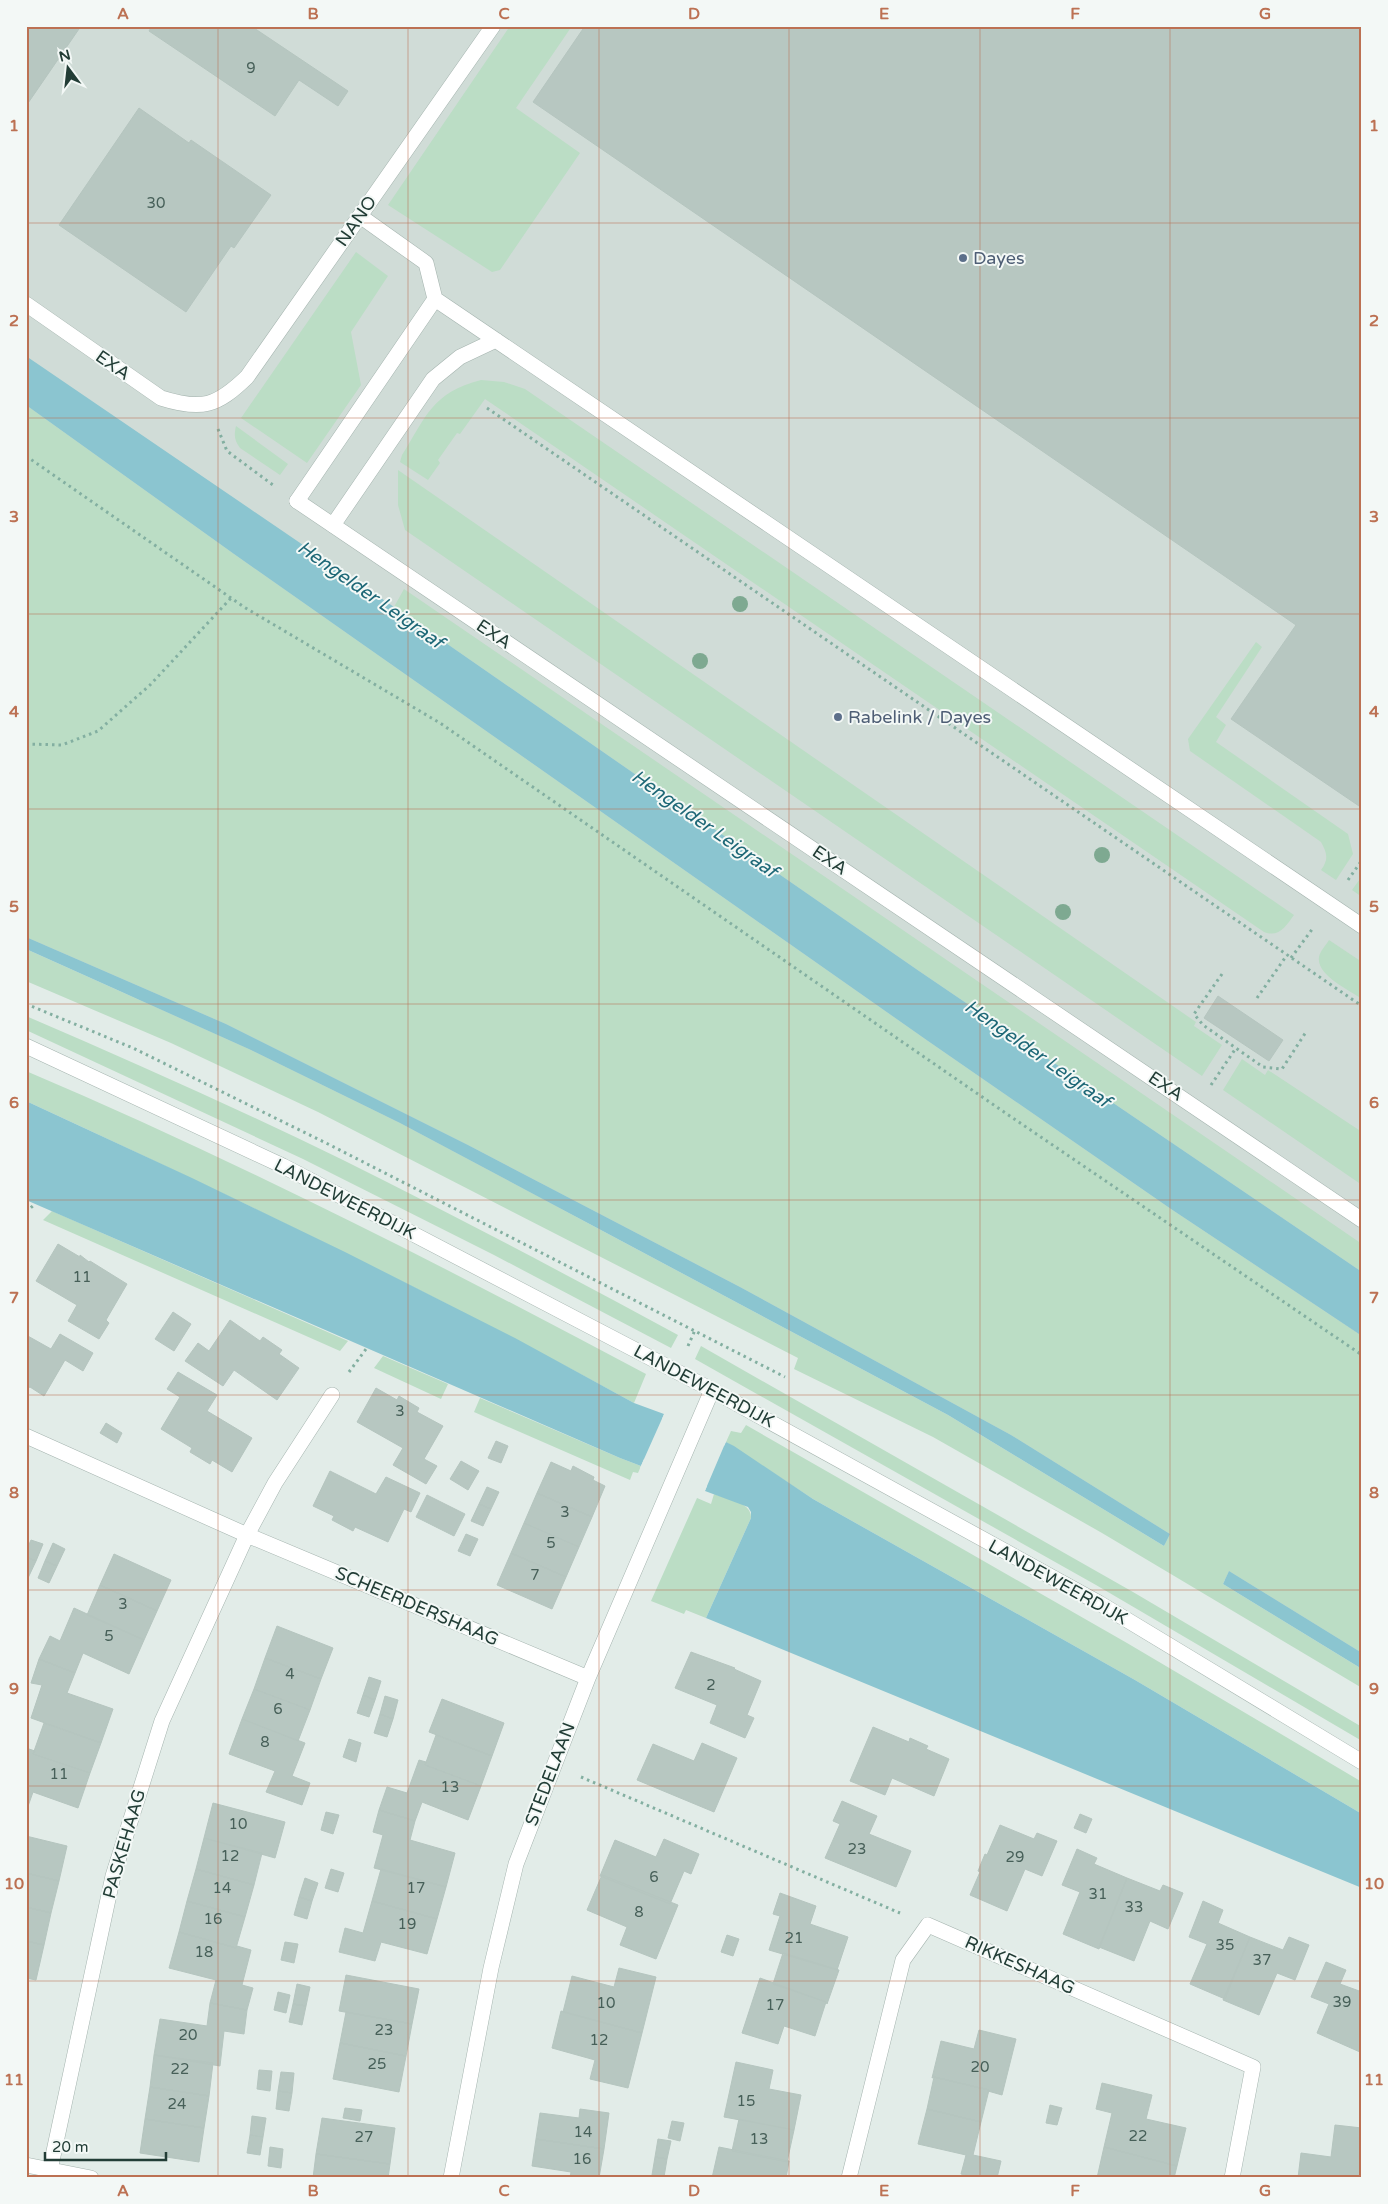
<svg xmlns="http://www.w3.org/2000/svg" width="1388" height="2204" viewBox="0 0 1388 2204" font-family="'Varela Round',sans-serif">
<rect width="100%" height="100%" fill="#e2ece8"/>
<!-- built -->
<path fill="#d0dcd7" d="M26 26H1362V1662L831 1343 26 944Z"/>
<!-- green -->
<path fill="#bbddc5" d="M510 26H572L516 108 580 153 500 270 492 272 388 205Z
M356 252 388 276 351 332 361 385 307 463 241 418Z
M481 380 504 382 525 389 1294 915C1286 926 1279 938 1264 932L485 399 460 434 457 433 438 460 440 463 428 480 400 462 402 455C427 415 432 393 481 380Z
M26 405 234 554 928 1041 1171 1209 1362 1336V1653L1229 1571 1223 1584 1362 1669V1688L1102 1533 933 1437 794 1369 798 1358 318 1112 171 1043 26 981V949L251 1050 400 1123 948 1415 1164 1546 1170 1534 1011 1435 740 1287 468 1145 226 1024 26 937Z
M236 426 288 464 280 475 240 448C234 440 234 435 236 426Z
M398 470 1196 1022 1194 1026 1222 1045 1202 1076 405 530 398 505Z
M404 589 1362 1244V1272L919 971 394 607Z
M1256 642 1262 647 1216 717 1226 725 1216 742 1348 834 1353 854 1336 880 1321 870C1329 859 1327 853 1321 842L1190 751 1188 739Z
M1362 876V897L1352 890Z
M1329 940 1362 962V999C1349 990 1316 975 1319 957 1320 951 1326 945 1329 940Z
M26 1016C133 1062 239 1109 343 1160 456 1216 567 1275 678 1335L671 1348 494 1255 303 1159 26 1030Z
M1242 1059 1265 1075 1268 1070 1362 1132V1185L1223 1090Z
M26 1071C238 1161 443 1266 646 1374L634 1403C435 1294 232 1196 26 1101Z
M52 1211 348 1341 340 1351 43 1220Z
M701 1346 1133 1592 1362 1727V1741L1096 1585 695 1359Z
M383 1356 448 1384 441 1399 374 1368Z
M480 1398 620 1458 641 1466 638 1473 633 1472 630 1480 474 1412Z
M746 1425 1127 1643 1362 1782V1814L1135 1680 813 1499 726 1442 731 1431 741 1433Z
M714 1494C727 1499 752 1502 751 1518L706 1618 686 1610 684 1614 651 1601 697 1498 711 1504Z"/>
<!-- water -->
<path fill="#8bc5d0" d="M26 356 394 607 919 971 1362 1272V1336L1171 1209 928 1041 234 554 26 405Z
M26 937 226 1024 468 1145 740 1287 1011 1435 1170 1534 1164 1546 948 1415 400 1123 251 1050 26 949Z
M26 1101 192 1178 345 1252 515 1338 634 1403 664 1414 662 1419 724 1446 726 1442 734 1446 813 1499 1135 1680 1362 1814V1888L706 1618 751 1518V1512L748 1507 705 1491 707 1486 644 1459 641 1466 620 1458 26 1200Z
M1229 1571 1362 1653V1669L1223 1584Z"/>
<!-- pier -->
<path fill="#e2ece8" d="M665 1412V1418L723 1443 727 1439 704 1493V1487L646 1462 643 1468H640Z"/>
<!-- building -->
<path fill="#b7c7c1" stroke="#b5c5bf" d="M26 26H81L26 106Z
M152 26H251L348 91 338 106 299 80 275 116 149 31Z
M585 26H1362V808L1231 719 1296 625 533 102Z
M139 108 189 143 191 140 271 195 234 248 231 246 186 312 59 225Z
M1218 996 1283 1040 1269 1061 1204 1018Z
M58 1244 80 1257V1255L89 1262 90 1261 127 1284 106 1320 109 1323 99 1339 68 1321 77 1305 36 1281Z
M173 1312 191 1324 174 1351 155 1339Z
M230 1320 260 1341 263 1337 282 1350 279 1354 299 1368 277 1400 234 1370 223 1386 185 1361 198 1343 209 1351Z
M60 1334 93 1353 83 1371 65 1360 44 1396 30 1387 28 1388 26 1385V1335L51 1349Z
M178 1372 217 1395 207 1411 252 1438 232 1472 212 1460 210 1464 190 1452 192 1448 161 1429 180 1397 167 1389Z
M376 1388 397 1400 399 1396 419 1408 417 1412 443 1426 424 1459 437 1466 426 1484 393 1465 403 1448 357 1422Z
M106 1423 122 1433 117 1443 100 1433Z
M496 1441 508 1446 501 1463 488 1458Z
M461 1461 479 1471 468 1490 450 1479Z
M551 1462 571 1471 573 1466 594 1477 593 1480 605 1486 592 1517 537 1493Z
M330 1471 376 1494 386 1477 420 1493 411 1512 404 1509 388 1542 355 1527 353 1531 332 1520 334 1516 313 1506Z
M487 1487 499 1492 491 1509 479 1504Z
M537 1493 592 1517 579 1547 524 1523Z
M427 1495 465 1514 454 1536 416 1517Z
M479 1504 491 1509 483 1526 471 1521Z
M524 1523 579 1547 566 1577 511 1553Z
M466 1534 478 1539 470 1556 458 1551Z
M31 1540 43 1544 36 1561 26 1557V1551Z
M53 1543 65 1549 57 1566 45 1561Z
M511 1553 566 1577 552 1609 497 1585Z
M114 1554 171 1580 157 1611 100 1585Z
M26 1557 36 1561 28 1578 26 1577Z
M45 1561 57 1566 49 1583 38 1578Z
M100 1585 157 1611 144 1640 87 1615Z
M74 1608 144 1640 129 1674 83 1653 75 1673 39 1659 50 1636 60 1641Z
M277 1626 333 1648 321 1679 265 1658Z
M691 1652 735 1668 734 1669 761 1681 747 1715 754 1718 745 1738 710 1723 717 1705 675 1688Z
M265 1658 321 1679 310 1710 254 1689Z
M39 1659 75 1673 67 1693 113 1709 101 1743 31 1718 42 1685 31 1683Z
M369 1677 381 1681 375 1700 363 1695Z
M254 1689 310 1710 298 1741 242 1719Z
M363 1695 375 1700 369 1717 357 1713Z
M385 1696 398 1700 393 1719 380 1714Z
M442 1699 504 1723 492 1756 429 1732Z
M380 1714 393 1719 387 1737 374 1733Z
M242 1719 305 1743 292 1776 310 1783 302 1805 266 1792 275 1771 229 1754Z
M44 1723 101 1743 90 1773 33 1754Z
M873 1727 909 1742 910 1738 928 1746 926 1749 949 1759 934 1796 892 1778 885 1795 850 1781Z
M436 1735 492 1756 481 1786 425 1765Z
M349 1739 361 1743 356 1762 343 1757Z
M702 1743 737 1758 714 1812 637 1780 653 1744 694 1761Z
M26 1748 35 1751 33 1754 90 1773 78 1808 33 1792 26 1812Z
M419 1760 426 1762 425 1765 481 1786 468 1820 422 1802 415 1821 379 1810 387 1787 407 1793Z
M842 1801 877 1816 869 1834 911 1851 896 1887 825 1858 840 1824 833 1821Z
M213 1803 285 1822 275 1858 204 1838Z
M379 1810 415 1821 410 1840 455 1853 446 1887 374 1868 383 1835 373 1832Z
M326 1812 339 1815 333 1834 321 1830Z
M1080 1814 1092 1819 1086 1833 1074 1828Z
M1000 1825 1034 1839 1037 1833 1057 1841 1042 1876 1025 1869 1007 1911 970 1895 980 1872 978 1871 985 1854 987 1855Z
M26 1836 67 1846 59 1881 26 1873Z
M204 1838 262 1853 254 1885 196 1869Z
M664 1839 699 1854 691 1874 684 1871 670 1904 600 1876 615 1840 656 1857Z
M1077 1849 1097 1858 1094 1864 1127 1878 1099 1949 1063 1934 1080 1892 1062 1885Z
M196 1869 254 1885 245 1917 187 1901Z
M331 1869 344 1873 338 1892 325 1888Z
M381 1869 446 1887 437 1919 372 1901Z
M26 1873 59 1881 51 1913 26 1907Z
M602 1875 678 1905 656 1959 620 1945 627 1927 587 1910Z
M305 1878 318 1883 312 1901 299 1897Z
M1127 1878 1160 1891 1163 1885 1183 1893 1168 1929 1150 1921 1134 1961 1099 1947Z
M780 1893 816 1906 810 1924 848 1937 837 1970 769 1950 780 1916 773 1914Z
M299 1897 312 1901 307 1919 294 1915Z
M187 1901 245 1917 236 1948 179 1932Z
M372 1901 437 1919 427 1954 381 1942 375 1961 339 1952 345 1928 363 1933Z
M1203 1901 1223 1910 1218 1923 1250 1937 1225 1999 1190 1984 1207 1944 1189 1937Z
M26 1907 51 1913 44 1945 26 1941Z
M179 1932 236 1948 237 1946 251 1950 242 1985 253 1988 247 2010 210 2003 216 1980 169 1968Z
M727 1935 739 1939 733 1956 721 1952Z
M1250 1937 1283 1950 1289 1937 1309 1945 1295 1980 1277 1973 1259 2015 1223 2000Z
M26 1941 44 1945 36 1980 26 1978Z
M285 1942 298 1944 294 1963 281 1960Z
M783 1953 839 1970 827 2004 826 2002 773 1984Z
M1326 1962 1346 1970 1340 1984 1362 1992V2051L1360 2052 1317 2033 1329 2004 1311 1997Z
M619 1968 656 1977 642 2033 563 2012 572 1976 614 1987Z
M346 1975 419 1989 412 2024 339 2011Z
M760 1978 826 2002 815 2036 784 2026 778 2044 742 2033Z
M297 1984 310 1987 306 2006 293 2004Z
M278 1992 290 1995 286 2013 274 2010Z
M210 2003 247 2010 244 2034 224 2031 220 2066 154 2055 160 2019 207 2026Z
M293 2004 306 2006 302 2025 289 2022Z
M561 2011 642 2033 628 2088 590 2079 595 2060 552 2048Z
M346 2012 412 2024 406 2056 340 2043Z
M979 2030 1016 2039 1002 2095 988 2091 989 2090 934 2077 932 2078 941 2041 974 2049Z
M340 2043 406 2056 399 2092 333 2079Z
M154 2055 213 2063 209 2096 150 2087Z
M736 2062 773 2070 769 2089 801 2095 794 2130 724 2117Z
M259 2070 272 2071 270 2091 257 2089Z
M281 2072 294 2073 292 2093 278 2091Z
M934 2077 989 2090 981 2122 927 2109Z
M1102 2083 1152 2095 1146 2119 1186 2128 1177 2166 1104 2147 1112 2113 1096 2109Z
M150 2087 209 2096 204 2128 145 2119Z
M278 2091 292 2093 289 2111 276 2109Z
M1050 2105 1062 2108 1057 2125 1046 2123Z
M345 2108 362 2110 360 2121 343 2118Z
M580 2109 609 2113 604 2149 536 2139 540 2113 579 2118Z
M927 2109 981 2122 973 2155 1001 2161 997 2178H976L961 2174 966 2155 918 2144Z
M252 2116 266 2118 263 2137 250 2135Z
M322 2118 395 2128 390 2164 316 2154Z
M145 2119 204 2128 199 2162 140 2153Z
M739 2119 794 2130 787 2162 732 2151Z
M672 2121 684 2123 680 2141 668 2138Z
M1335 2125 1362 2128V2178H1298L1301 2153 1331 2157Z
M250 2135 263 2137 260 2155 247 2153Z
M536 2139 604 2149 599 2178H570L571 2172 532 2166Z
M658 2139 671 2141 667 2159 655 2157Z
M270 2147 283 2149 281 2168 268 2166Z
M719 2147 789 2161 786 2178H712Z
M1104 2147 1177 2166 1174 2178H1097Z
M316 2154 390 2164 388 2178H313Z
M655 2157 667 2159 664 2177 652 2175Z"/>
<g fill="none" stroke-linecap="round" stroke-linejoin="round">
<defs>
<path id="service" d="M360 216 426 263 435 299 1362 926
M297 501 435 299
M333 525 433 379 460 357 496 340"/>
<path id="minor" d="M26 304 161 398C202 411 217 406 247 377L493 26
M297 501 1362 1220
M26 1436 247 1535 588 1678
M26 2165 91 2178
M50 2170 113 1876 162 1721 247 1535 275 1483 332 1395
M451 2178 491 1968 516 1864 588 1678 712 1390
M849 2178 903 1960 928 1925 1253 2067 1232 2178"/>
<path id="tertiary" d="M26 1046 283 1166 712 1390 1099 1603 1362 1762"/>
</defs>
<!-- service casing -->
<use href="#service" stroke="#a5b4af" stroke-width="16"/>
<!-- minor casing -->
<use href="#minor" stroke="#a5b4af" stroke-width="16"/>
<!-- tertiary casing -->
<use href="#tertiary" stroke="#a5b4af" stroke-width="16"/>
<!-- path -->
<path stroke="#83afa1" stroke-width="3" stroke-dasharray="2.5 4" stroke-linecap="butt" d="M487 408 1362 1006
M218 429 227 451 273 485
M26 456 244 607 440 723 1004 1112 1362 1355
M26 744 62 745 98 731 150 685 231 598
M1348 880 1362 860
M1291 958 1313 928
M1222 974 1194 1014 1203 1025 1263 1067 1282 1069 1306 1032
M1257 998 1287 955
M26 1004 133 1048 328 1144 785 1377
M1211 1085 1236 1048
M26 1212 35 1204
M688 1346 695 1330
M349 1372 366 1349
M581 1777 900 1913"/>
<!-- service -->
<use href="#service" stroke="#fff" stroke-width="15"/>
<!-- minor -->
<use href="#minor" stroke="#fff" stroke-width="15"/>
<!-- tertiary -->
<use href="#tertiary" stroke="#fff" stroke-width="15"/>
</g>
<!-- trees -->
<g fill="#7ea991">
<circle cx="740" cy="604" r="8"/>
<circle cx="700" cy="661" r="8"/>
<circle cx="1102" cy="855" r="8"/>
<circle cx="1063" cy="912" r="8"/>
</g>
<!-- grid -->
<path fill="none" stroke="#bc7153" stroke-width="1" stroke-opacity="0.55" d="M218 26V2178M408 26V2178M599 26V2178M789 26V2178M980 26V2178M1170 26V2178M26 223H1362M26 418H1362M26 614H1362M26 809H1362M26 1004H1362M26 1200H1362M26 1395H1362M26 1590H1362M26 1786H1362M26 1981H1362"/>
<!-- markers -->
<g fill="#5c6f8a" stroke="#f3f8f6" stroke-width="2">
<circle cx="963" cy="258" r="5"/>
<circle cx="838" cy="717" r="5"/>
</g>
<g text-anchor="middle" stroke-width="4" stroke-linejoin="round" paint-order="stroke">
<!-- number labels -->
<g font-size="15" fill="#476059">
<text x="251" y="73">9</text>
<text x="156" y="208">30</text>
<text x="82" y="1282">11</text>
<text x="400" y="1416">3</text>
<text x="565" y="1517">3</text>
<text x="551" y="1548">5</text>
<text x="535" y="1580">7</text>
<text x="123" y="1609">3</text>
<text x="109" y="1641">5</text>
<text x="290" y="1679">4</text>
<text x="711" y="1690">2</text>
<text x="278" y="1714">6</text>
<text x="265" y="1747">8</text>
<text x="59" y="1779">11</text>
<text x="450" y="1792">13</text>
<text x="238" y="1829">10</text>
<text x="857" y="1854">23</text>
<text x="230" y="1861">12</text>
<text x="1015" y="1862">29</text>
<text x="654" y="1882">6</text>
<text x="222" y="1893">14</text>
<text x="416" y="1893">17</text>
<text x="1098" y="1899">31</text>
<text x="1134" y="1912">33</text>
<text x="639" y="1917">8</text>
<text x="213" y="1924">16</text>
<text x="407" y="1929">19</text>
<text x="794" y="1943">21</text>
<text x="1225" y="1950">35</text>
<text x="204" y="1957">18</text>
<text x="1262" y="1965">37</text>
<text x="1342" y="2007">39</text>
<text x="606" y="2008">10</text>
<text x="775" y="2010">17</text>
<text x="384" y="2035">23</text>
<text x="188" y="2040">20</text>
<text x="599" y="2045">12</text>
<text x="377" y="2069">25</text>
<text x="980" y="2072">20</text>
<text x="180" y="2074">22</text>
<text x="746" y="2106">15</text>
<text x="177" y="2109">24</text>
<text x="583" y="2137">14</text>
<text x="1138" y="2141">22</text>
<text x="364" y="2142">27</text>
<text x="759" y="2144">13</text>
<text x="582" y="2164">16</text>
</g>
<!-- street labels -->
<g font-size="18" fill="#223d36" stroke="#f3f8f6">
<text transform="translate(356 221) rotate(-55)" y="6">NANO</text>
<text transform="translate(113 365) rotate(35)" y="6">EXA</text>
<text transform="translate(494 634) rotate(34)" y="6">EXA</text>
<text transform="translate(830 860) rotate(34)" y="6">EXA</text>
<text transform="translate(1166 1086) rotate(34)" y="6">EXA</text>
<text transform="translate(345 1199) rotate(27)" y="6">LANDEWEERDIJK</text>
<text transform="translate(704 1386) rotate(28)" y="6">LANDEWEERDIJK</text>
<text transform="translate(1058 1582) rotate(29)" y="6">LANDEWEERDIJK</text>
<text transform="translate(417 1606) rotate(23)" y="6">SCHEERDERSHAAG</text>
<text transform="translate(550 1774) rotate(-69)" y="6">STEDELAAN</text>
<text transform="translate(124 1844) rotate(-74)" y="6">PASKEHAAG</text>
<text transform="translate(1020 1965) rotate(24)" y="6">RIKKESHAAG</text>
</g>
<!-- service labels -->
<g font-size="18" fill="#4e5e75" stroke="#f3f8f6" text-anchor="start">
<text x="973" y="264">Dayes</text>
<text x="848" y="723">Rabelink / Dayes</text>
</g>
<!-- water labels -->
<g font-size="19" font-style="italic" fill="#1e6877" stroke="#f3f8f6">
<text transform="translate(371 594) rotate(35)" y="7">Hengelder Leigraaf</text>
<text transform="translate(705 823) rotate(35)" y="7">Hengelder Leigraaf</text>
<text transform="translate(1038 1053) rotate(35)" y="7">Hengelder Leigraaf</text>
</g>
</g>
<!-- border -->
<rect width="1388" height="2204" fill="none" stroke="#f3f8f6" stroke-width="55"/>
<!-- north arrow -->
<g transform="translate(68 68) rotate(345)" stroke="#f3f8f6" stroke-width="4" paint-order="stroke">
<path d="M0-4L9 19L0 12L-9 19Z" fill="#223d36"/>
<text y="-8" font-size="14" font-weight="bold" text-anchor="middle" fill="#223d36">N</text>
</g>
<!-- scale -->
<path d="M45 2152v8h121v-8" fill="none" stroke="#223d36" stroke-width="2.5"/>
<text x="52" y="2152" font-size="15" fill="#223d36" stroke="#f3f8f6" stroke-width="4" paint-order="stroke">20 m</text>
<rect x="28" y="28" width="1332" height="2148" fill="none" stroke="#bc7153" stroke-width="2"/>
<g font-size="16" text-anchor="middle" font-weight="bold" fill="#bc7153">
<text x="123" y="19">A</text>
<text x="313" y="19">B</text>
<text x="504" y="19">C</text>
<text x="694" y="19">D</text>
<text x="884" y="19">E</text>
<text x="1075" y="19">F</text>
<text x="1265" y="19">G</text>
<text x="14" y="131">1</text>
<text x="1374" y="131">1</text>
<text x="14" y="326">2</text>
<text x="1374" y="326">2</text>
<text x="14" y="522">3</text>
<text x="1374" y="522">3</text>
<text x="14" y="717">4</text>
<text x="1374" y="717">4</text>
<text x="14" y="912">5</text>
<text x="1374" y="912">5</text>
<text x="14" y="1108">6</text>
<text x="1374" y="1108">6</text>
<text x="14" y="1303">7</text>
<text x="1374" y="1303">7</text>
<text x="14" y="1498">8</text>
<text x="1374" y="1498">8</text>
<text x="14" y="1694">9</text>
<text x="1374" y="1694">9</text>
<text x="14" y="1889">10</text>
<text x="1374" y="1889">10</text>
<text x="14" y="2085">11</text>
<text x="1374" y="2085">11</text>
<text x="123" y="2196">A</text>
<text x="313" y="2196">B</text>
<text x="504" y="2196">C</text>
<text x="694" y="2196">D</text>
<text x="884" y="2196">E</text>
<text x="1075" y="2196">F</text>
<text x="1265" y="2196">G</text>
</g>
</svg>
